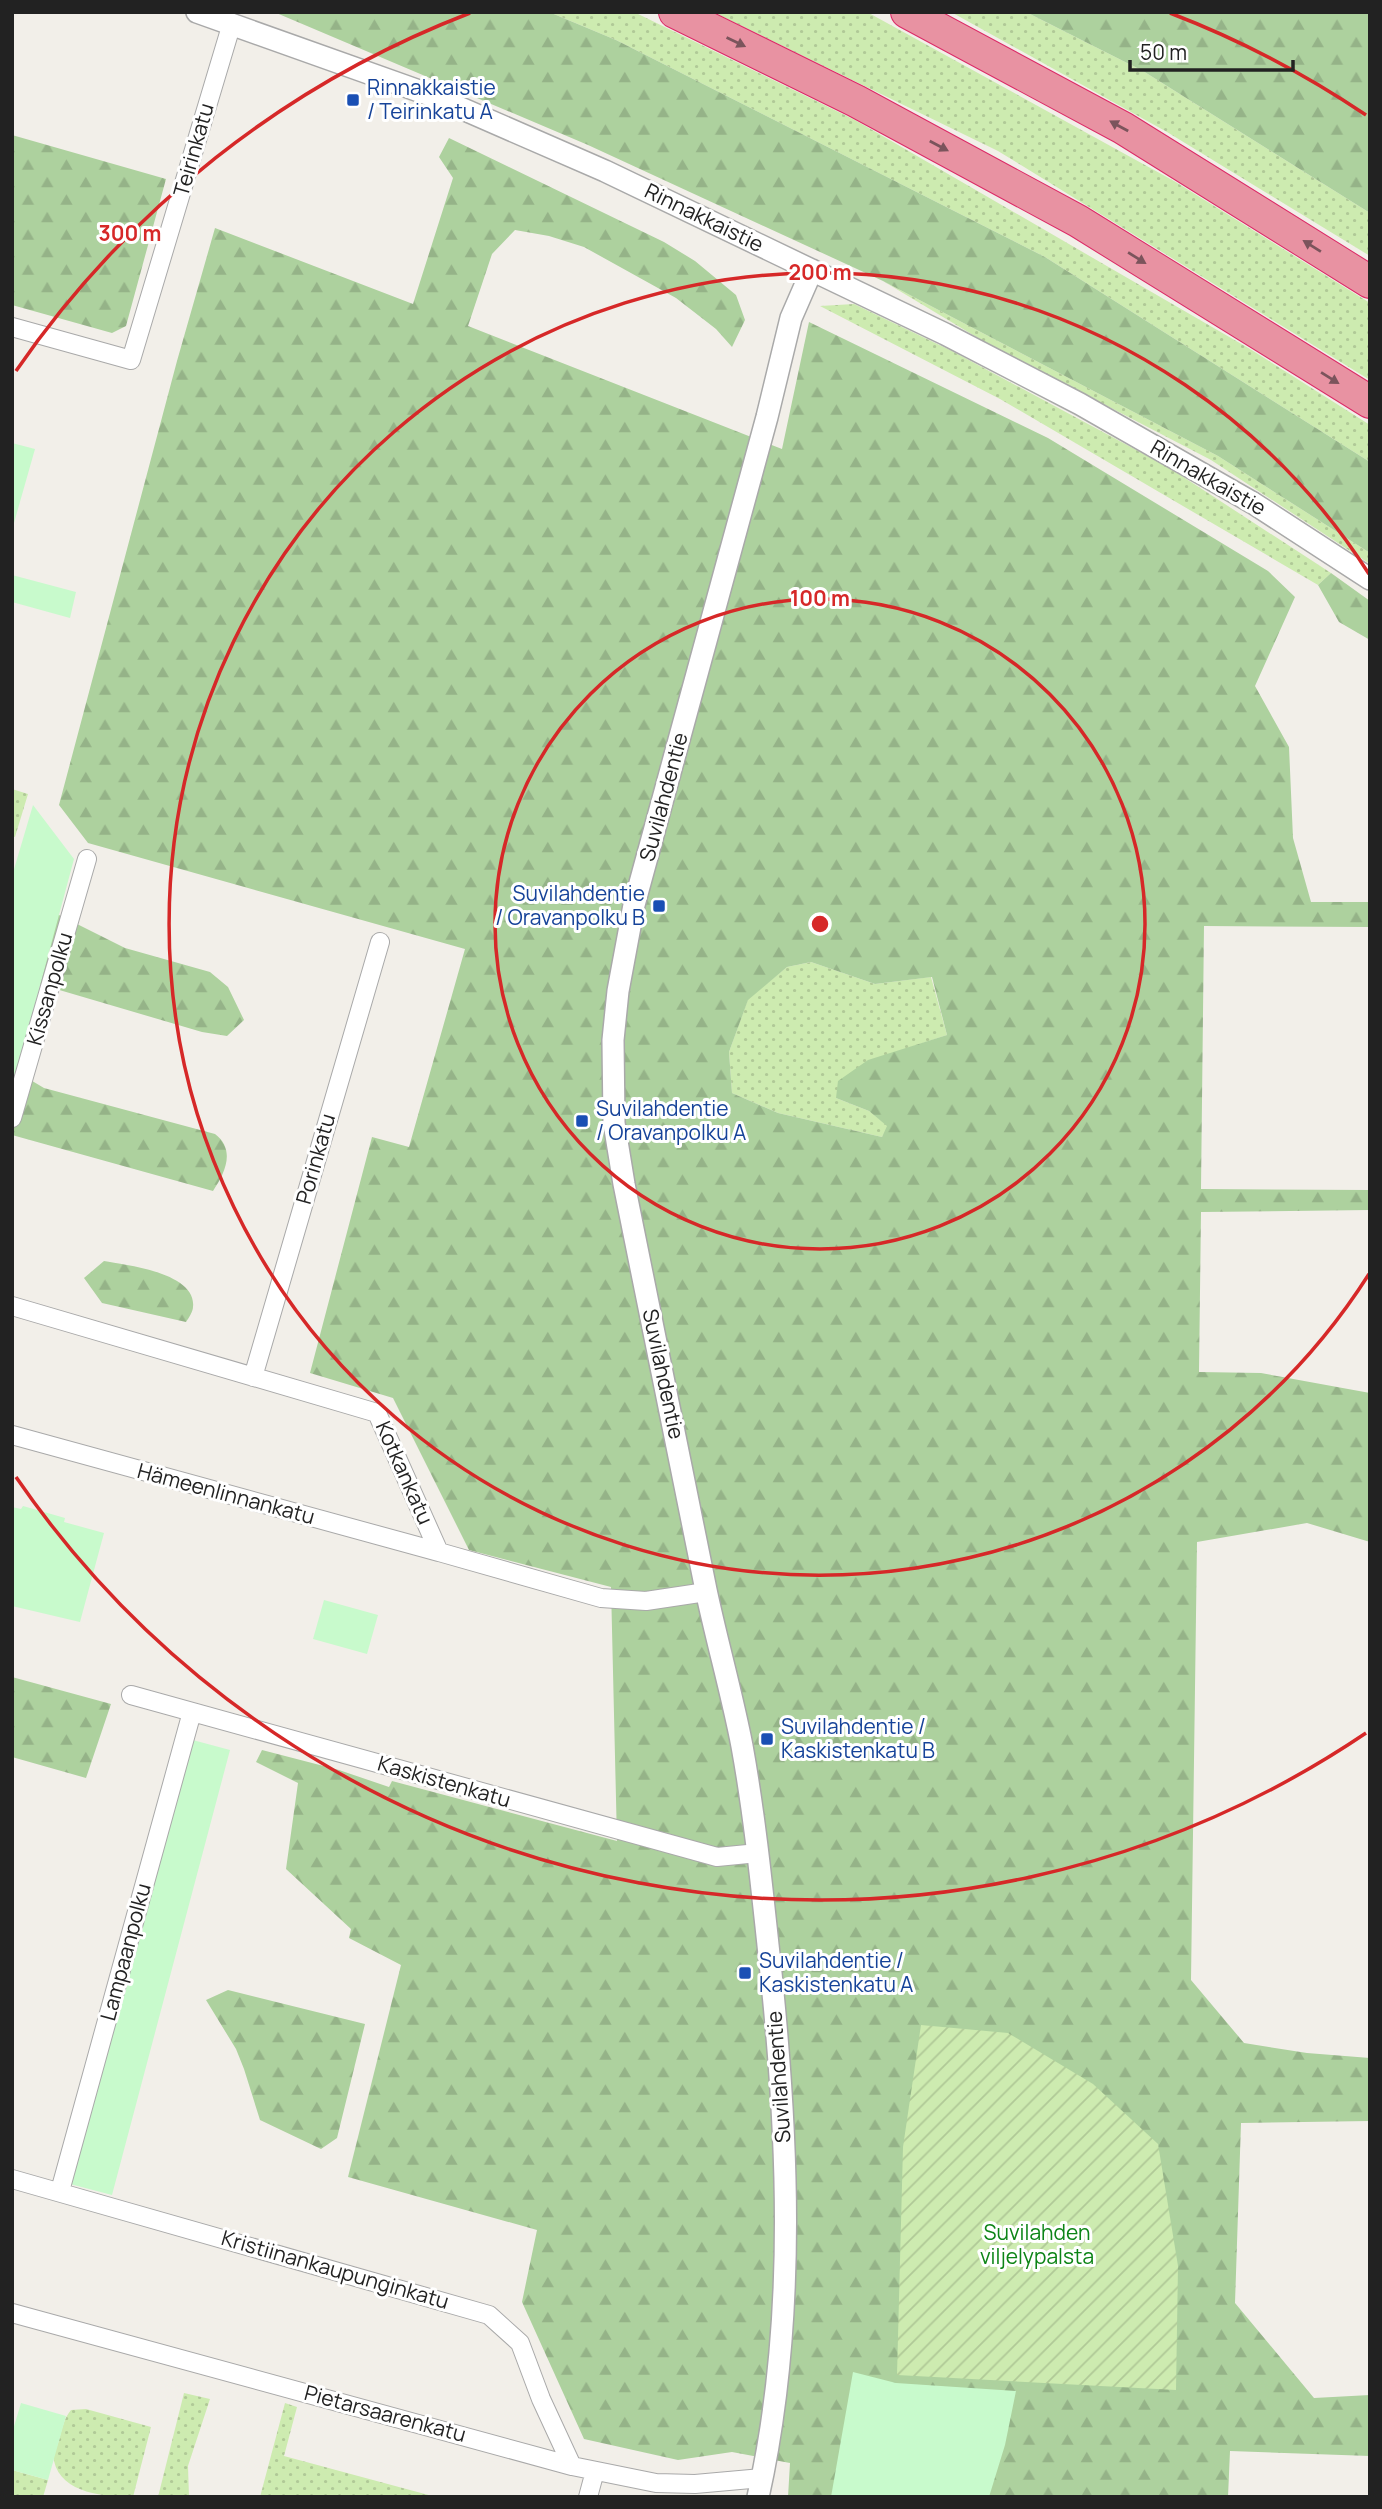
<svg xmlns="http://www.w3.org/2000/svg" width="1382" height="2509" viewBox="0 0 1382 2509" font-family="Manrope,sans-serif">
<defs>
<pattern id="grass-dots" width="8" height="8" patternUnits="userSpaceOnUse" patternTransform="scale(1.75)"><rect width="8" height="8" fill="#cdebb0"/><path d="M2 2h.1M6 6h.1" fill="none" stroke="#b0c997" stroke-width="1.8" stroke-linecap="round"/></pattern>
<pattern id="forest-firs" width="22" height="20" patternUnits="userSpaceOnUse" patternTransform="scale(1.75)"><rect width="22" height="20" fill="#add19e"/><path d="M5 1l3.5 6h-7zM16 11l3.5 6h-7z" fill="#95b388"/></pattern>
<pattern id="garden-furrows" width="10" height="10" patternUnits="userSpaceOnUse" patternTransform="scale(1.75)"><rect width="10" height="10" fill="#cdebb0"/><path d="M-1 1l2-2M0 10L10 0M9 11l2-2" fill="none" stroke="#b0c997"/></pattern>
</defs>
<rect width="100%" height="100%" fill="#f2efe9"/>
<!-- grass -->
<path fill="url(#grass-dots)" d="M549 12H634L855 120 1250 349 1370 425V462L1045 257 616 40Z
M713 12H867L1174 181 1370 303V380L998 151Z
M951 12H1026L1143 71 1370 213V256L1167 132Z
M883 281 1218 456 1370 553V564L1211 460 988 344Z
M854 304 952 351 1168 467 1331 573 1318 585 1000 399 820 306Z
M12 789 28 794 15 837 12 836Z
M811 962 875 984 931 977 947 1035 911 1047 836 1098 869 1111 888 1126 882 1137 778 1113 732 1093 729 1052 748 999 787 967Z
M184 2393 210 2399 188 2466 189 2497H158Z
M285 2403 297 2407 284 2456 436 2497H260Z
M86 2409 151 2427 133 2497C107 2497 61 2494 54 2461 53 2455 57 2447 59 2440 62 2429 64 2418 71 2410Z
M12 2470 48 2480 43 2497H12Z"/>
<!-- forest -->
<path fill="url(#forest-firs)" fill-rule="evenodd" d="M274 12H549L616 40 1045 257 1370 462V553L1218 456 883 281 588 145Z
M1026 12H1370V213L1143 71Z
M12 135 166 179 126 326 112 333 12 305Z
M449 138 664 242 695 261 736 295 745 320 732 347 716 329 676 298 584 247 549 236 515 230 492 254 468 326 782 449 809 322 1048 438 1268 571 1295 597 1255 686 1289 747 1293 838 1311 902H1370V927L1204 926 1201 1189 1370 1190V1210L1201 1212 1199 1372 1261 1373 1370 1393V1542L1307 1523 1197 1542 1191 1980 1244 2043 1307 2053 1370 2058V2121L1241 2123 1235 2303 1314 2398 1370 2395V2456L1230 2451 1228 2497H788L790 2463 732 2452 678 2460 584 2439 522 2302 537 2230 348 2177 401 1965 349 1938 351 1929 286 1869 298 1783 256 1762 262 1750 339 1770 389 1787 392 1781 617 1841 611 1587 469 1550 393 1398 310 1373 372 1137 409 1147 465 949 88 843 59 805 177 361 215 228 413 304 453 178 439 157ZM811 962 875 984 932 977 947 1035 868 1060 838 1081 836 1098 869 1111 887 1126 882 1137 778 1113 732 1093 729 1052 748 1000 787 967Z
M1331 573 1370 601V640L1339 622 1318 585Z
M29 900 125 948 210 972 228 987 244 1020 227 1036 202 1032 22 979 12 910Z
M12 1069 44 1088 215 1134C236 1150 225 1173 213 1191L12 1135Z
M104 1261C127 1265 197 1273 193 1307 193 1311 189 1318 186 1322L102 1303 84 1278Z
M12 1677 111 1704 86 1778 12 1757Z
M228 1990 365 2024 337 2138 321 2149 260 2120 244 2069 236 2049 206 2000Z"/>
<!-- park -->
<path fill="#c8facc" d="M12 443 35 449 12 530Z
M12 575 76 592 70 618 12 602Z
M33 805 74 859 12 1090V876Z
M23 1506 65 1518 64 1522 104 1533 80 1622 12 1606V1507L21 1509Z
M324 1600 378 1615 367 1654 313 1639Z
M189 1739 230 1750 112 2195 70 2184Z
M853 2372 896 2383 1016 2391 1005 2445 989 2497H831Z
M21 2403 66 2416 48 2480 12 2470V2433Z"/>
<!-- garden -->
<path fill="url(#garden-furrows)" d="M921 2025 1008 2033 1093 2084 1158 2144 1178 2266 1176 2390 897 2375 903 2147Z"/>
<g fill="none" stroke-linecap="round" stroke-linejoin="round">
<defs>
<path id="minor" d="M12 327 131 360 232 23
M12 1118 87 859
M12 1306 377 1413 439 1552 601 1598 646 1601 706 1592
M253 1377 380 942
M12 1435 439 1552
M131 1695 717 1857 758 1853
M12 2179 489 2315 520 2343 541 2399 572 2466
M60 2191 192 1712
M12 2313 572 2466 656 2483 695 2484 762 2478
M588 2497 595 2471"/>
<path id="tertiary" d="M197 12 433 96 605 171 945 334 1080 404 1253 503 1370 579
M758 2497C798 2319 788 2125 768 1945 761 1879 754 1812 742 1746 732 1694 717 1642 706 1590 678 1455 652 1319 624 1184L614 1123 613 1040 618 991 634 905 767 417 791 318 812 270"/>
<path id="motorway" d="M675 12 856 101 1078 221 1370 402
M907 12 1123 128 1370 282"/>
</defs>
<!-- minor casing -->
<use href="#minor" stroke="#a9a9a9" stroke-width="20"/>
<!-- tertiary casing -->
<use href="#tertiary" stroke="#a9a9a9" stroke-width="24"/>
<!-- motorway casing -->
<use href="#motorway" stroke="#dc2a67" stroke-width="34"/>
<!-- minor -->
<use href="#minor" stroke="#fff" stroke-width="18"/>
<!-- tertiary -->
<use href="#tertiary" stroke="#fff" stroke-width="21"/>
<!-- motorway -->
<use href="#motorway" stroke="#e892a2" stroke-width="32"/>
</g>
<!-- one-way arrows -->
<defs><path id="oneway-solid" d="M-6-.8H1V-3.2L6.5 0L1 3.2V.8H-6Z" transform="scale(1.75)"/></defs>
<g fill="#7b545c">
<use href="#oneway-solid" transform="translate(736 42) rotate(26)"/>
<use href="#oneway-solid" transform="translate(1119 126) rotate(-151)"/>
<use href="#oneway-solid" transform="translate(939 146) rotate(28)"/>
<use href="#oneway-solid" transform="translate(1312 246) rotate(-148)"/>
<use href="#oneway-solid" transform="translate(1137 258) rotate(32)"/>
<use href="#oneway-solid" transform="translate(1330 378) rotate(32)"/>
</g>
<!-- distance rings -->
<g fill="none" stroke="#d62828" stroke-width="3.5">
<circle cx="820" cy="924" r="325"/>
<path d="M1369 1274A651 651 0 1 1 1369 574"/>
<path d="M1366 1733A976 976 0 0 1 16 1477M16 371A976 976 0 0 1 470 13M1170 13A976 976 0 0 1 1366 115"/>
</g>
<!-- markers -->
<g fill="#1a4fb4" stroke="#fff" stroke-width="2.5">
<rect x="346" y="93" width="14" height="14" rx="3.5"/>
<rect x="652" y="899" width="14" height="14" rx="3.5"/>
<rect x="575" y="1114" width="14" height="14" rx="3.5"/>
<rect x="760" y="1732" width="14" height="14" rx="3.5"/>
<rect x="738" y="1966" width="14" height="14" rx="3.5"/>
</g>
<g text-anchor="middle" stroke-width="6" stroke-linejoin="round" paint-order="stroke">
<!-- transit labels -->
<g font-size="21" fill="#164399" stroke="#fff" text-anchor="start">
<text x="367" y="95">Rinnakkaistie<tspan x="367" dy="24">/ Teirinkatu A</tspan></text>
<text x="645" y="901" text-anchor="end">Suvilahdentie<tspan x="645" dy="24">/ Oravanpolku B</tspan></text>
<text x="596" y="1116">Suvilahdentie<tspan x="596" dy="24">/ Oravanpolku A</tspan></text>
<text x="781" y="1734">Suvilahdentie /<tspan x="781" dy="24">Kaskistenkatu B</tspan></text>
<text x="759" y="1968">Suvilahdentie /<tspan x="759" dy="24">Kaskistenkatu A</tspan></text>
</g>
<!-- street labels -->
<g font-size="21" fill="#222" stroke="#fff">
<text transform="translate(194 150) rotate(-74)" y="7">Teirinkatu</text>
<text transform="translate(704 218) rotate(26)" y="7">Rinnakkaistie</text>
<text transform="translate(1208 478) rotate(30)" y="7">Rinnakkaistie</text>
<text transform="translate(664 797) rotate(-75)" y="7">Suvilahdentie</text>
<text transform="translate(50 989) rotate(-74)" y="7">Kissanpolku</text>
<text transform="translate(316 1159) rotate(-74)" y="7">Porinkatu</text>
<text transform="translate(663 1374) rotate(78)" y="7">Suvilahdentie</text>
<text transform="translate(404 1473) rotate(66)" y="7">Kotkankatu</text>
<text transform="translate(226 1494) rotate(15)" y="7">Hämeenlinnankatu</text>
<text transform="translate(444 1782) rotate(16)" y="7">Kaskistenkatu</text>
<text transform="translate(126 1952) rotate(-75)" y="7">Lampaanpolku</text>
<text transform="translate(779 2077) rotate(-94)" y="7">Suvilahdentie</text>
<text transform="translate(335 2270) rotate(16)" y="7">Kristiinankaupunginkatu</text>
<text transform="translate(385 2414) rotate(15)" y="7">Pietarsaarenkatu</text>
</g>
<!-- park labels -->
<g font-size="21" fill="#0c8416" stroke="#fff">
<text x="1037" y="2240">Suvilahden<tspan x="1037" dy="24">viljelypalsta</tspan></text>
</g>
</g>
<circle cx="820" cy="924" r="10" fill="#d62828" stroke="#fff" stroke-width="3.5"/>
<g font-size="21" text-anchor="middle" font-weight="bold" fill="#d62828" stroke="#fff" stroke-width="6" stroke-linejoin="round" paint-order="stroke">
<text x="130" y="241">300 m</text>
<text x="820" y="280">200 m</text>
<text x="820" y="606">100 m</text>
</g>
<!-- border -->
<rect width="1382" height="2509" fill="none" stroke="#222222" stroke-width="28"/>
<!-- scale -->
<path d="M1130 60v10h163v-10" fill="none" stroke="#222222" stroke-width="3.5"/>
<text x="1140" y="60" font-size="21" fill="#222222" stroke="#ffffff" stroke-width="5" paint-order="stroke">50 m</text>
</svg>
